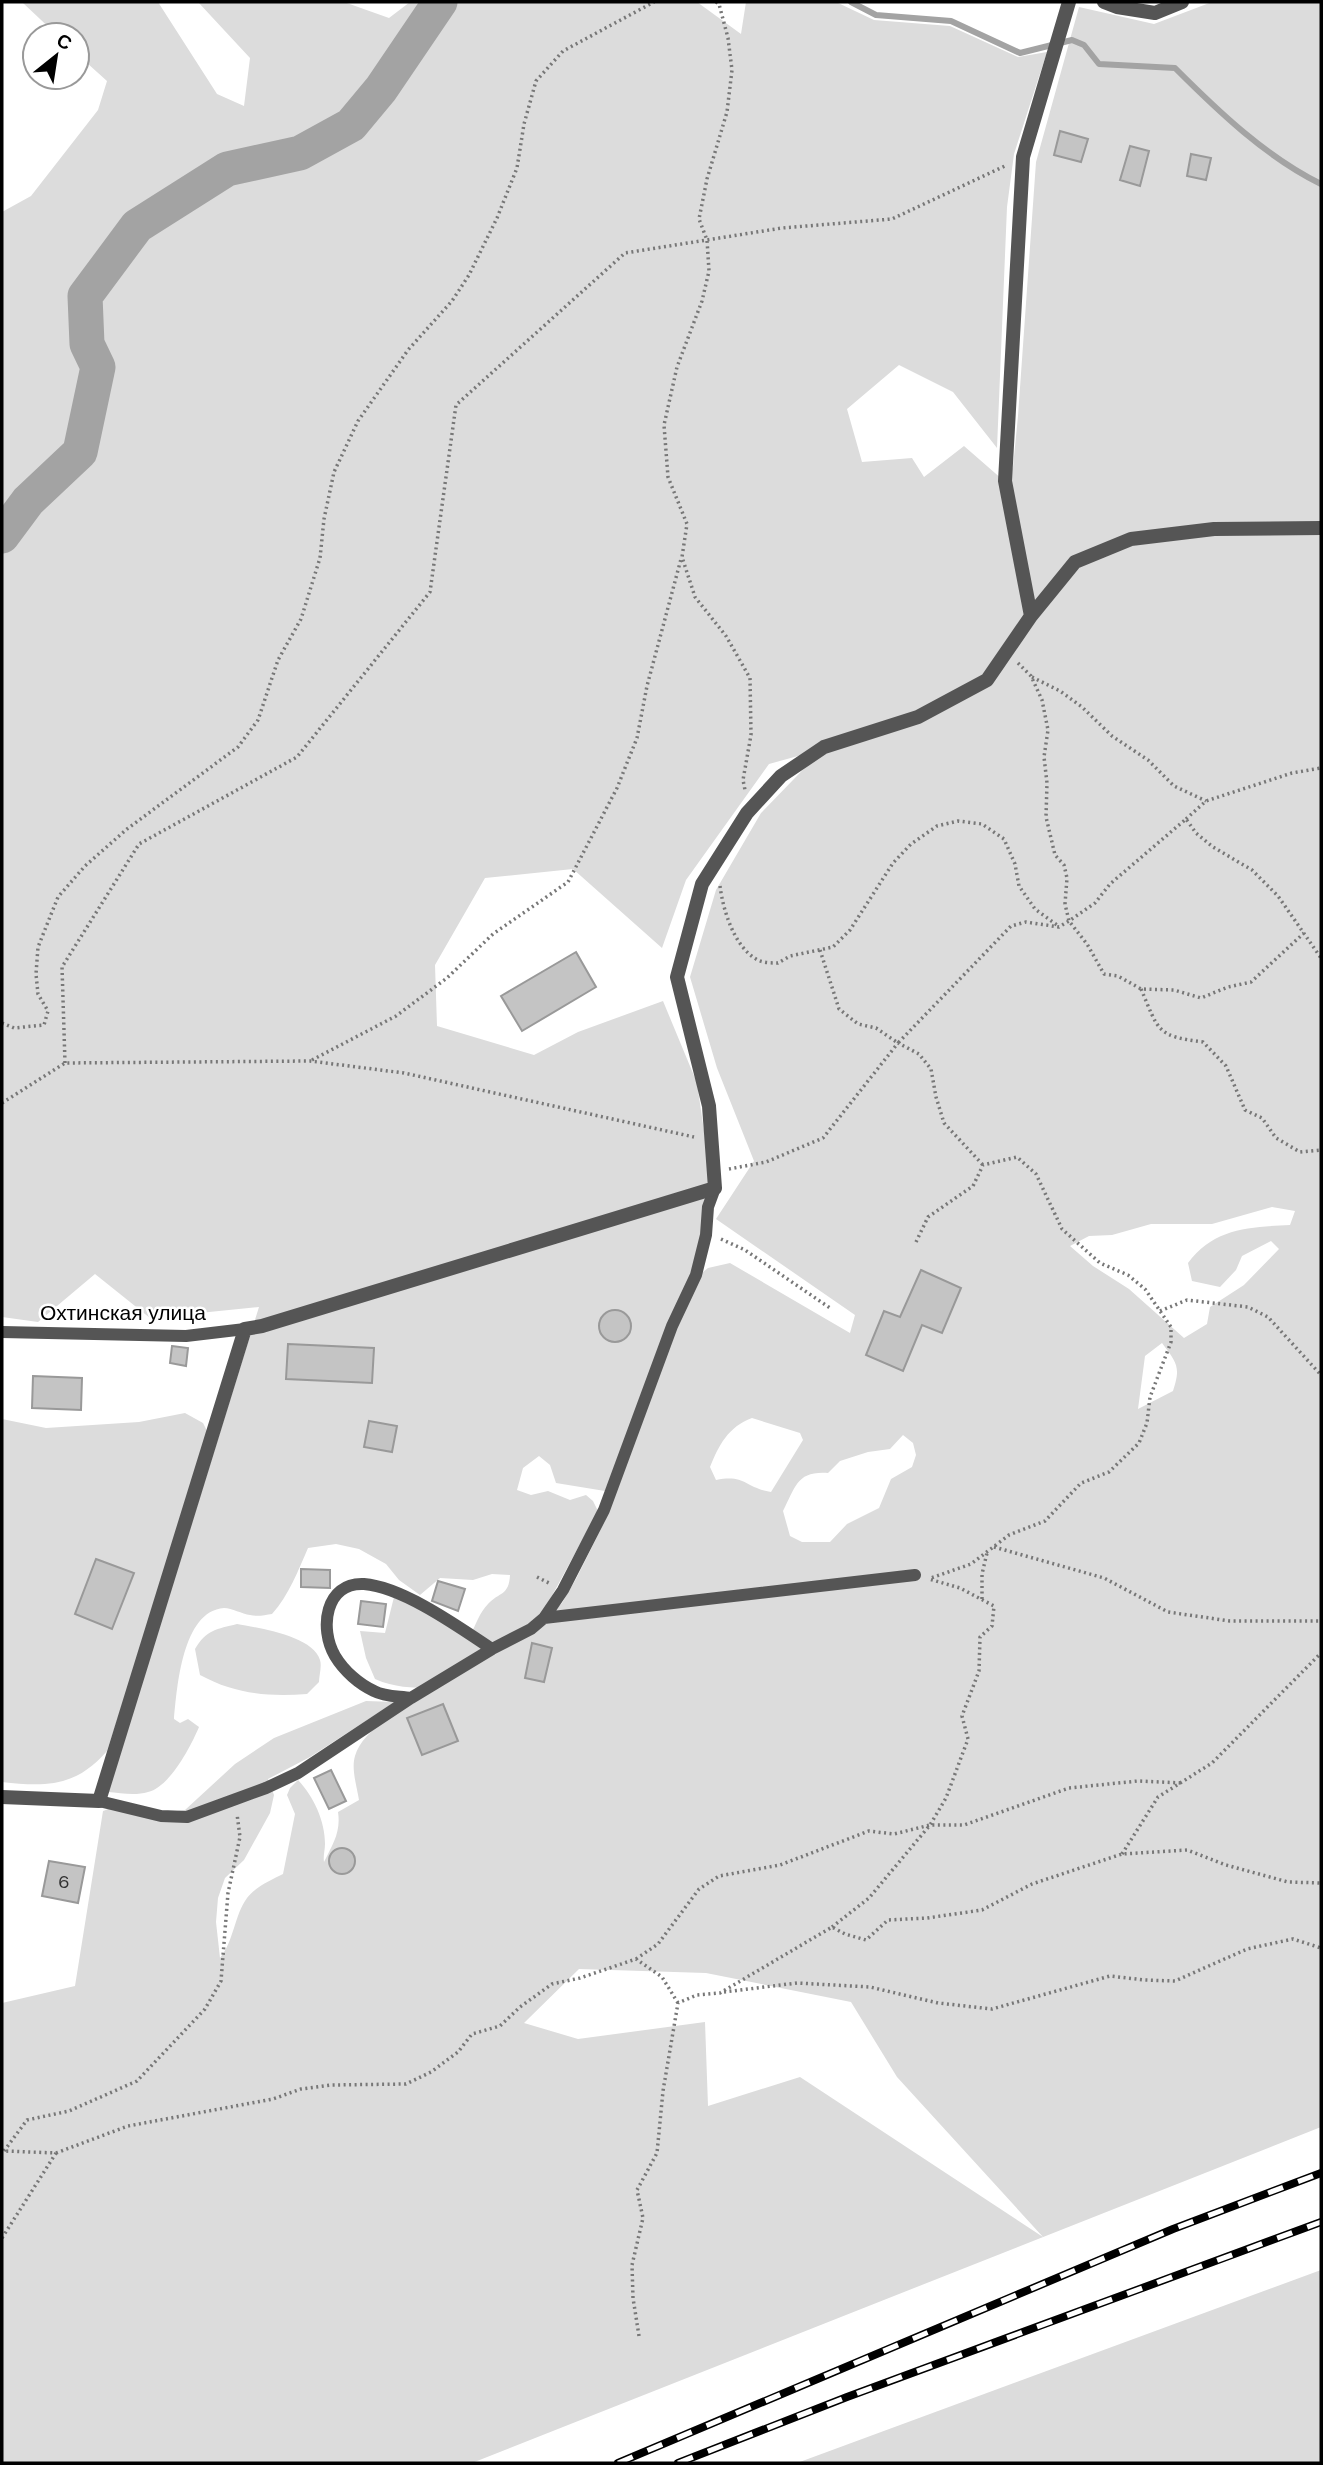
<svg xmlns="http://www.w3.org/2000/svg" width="1323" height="2465" viewBox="0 0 1323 2465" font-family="'DM Sans',sans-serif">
<rect width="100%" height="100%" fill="#fff"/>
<!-- green -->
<path fill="#dcdcdc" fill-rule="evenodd" d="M26 2H158L217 94 244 106 250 58 198 2H344L389 18 410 2H697L741 34 746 2H836L874 20 950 26 1018 57 1047 52 1014 154 1007 207 997 448 953 392 899 365 847 409 862 462 912 458 924 477 964 446 1003 480 1028 617 1002 658 1032 616 1006 480 1013 467 1018 416 1036 162 1079 7 1154 24 1212 2H1321V2127L472 2463H2V2003L75 1986 103 1811 125 1803 160 1813 185 1810 235 1764 274 1738 366 1701 395 1702 310 1757 268 1779 274 1795 270 1813 244 1860 225 1878 218 1898 216 1922 220 1958C234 1941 234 1916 247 1898 255 1887 271 1880 283 1874L295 1814 287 1795 290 1788 298 1780C314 1797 325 1821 325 1844 325 1850 323 1856 324 1862 333 1844 341 1832 338 1812L359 1800C357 1787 351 1769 355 1756 362 1729 409 1704 432 1689 411 1687 395 1688 375 1679L366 1658 360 1631 385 1633 394 1597 427 1612 482 1647 484 1655 537 1628 562 1603 576 1579 605 1521 675 1326 698 1276 708 1268 730 1263 850 1333 855 1315 716 1219 754 1161 717 1068 690 977 716 890 761 813 823 749 769 764 686 880 662 948 573 869 485 878 435 965 437 1026 534 1055 578 1032 663 1001 697 1083 712 1186 704 1203 702 1234 693 1274 670 1325 605 1491 556 1483 550 1465 539 1456 523 1468 517 1490 531 1495 548 1491 570 1500 586 1495 593 1501 598 1511 541 1616 530 1627 492 1647 471 1634C476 1624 480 1612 488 1604 499 1592 509 1596 510 1575L492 1574 473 1580 440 1578 420 1595 399 1580 386 1564 359 1549 336 1544 308 1548C298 1571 289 1595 272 1614 265 1615 257 1617 250 1615 242 1614 232 1608 224 1608 182 1611 177 1688 174 1719L180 1723 188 1719 199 1727C191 1746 170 1787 148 1792 135 1796 121 1793 108 1792L259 1307 150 1318 95 1274 38 1322 2 1317V212L31 196 98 110 107 81 77 54V35H57L23 3ZM1272 1207 1295 1211 1290 1225C1249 1227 1214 1228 1188 1263L1192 1281 1220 1287 1236 1270 1242 1256 1271 1241 1279 1249 1244 1285 1210 1307 1207 1324 1184 1338 1129 1289 1093 1266 1070 1246 1089 1236 1112 1235 1151 1224H1212ZM1162 1343C1177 1363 1181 1367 1173 1391L1138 1409 1145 1356ZM752 1418 800 1433 803 1440 771 1492C745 1488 746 1474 716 1480L710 1467C719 1445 728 1427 752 1418ZM903 1435 913 1443 916 1455 912 1467 891 1479 879 1508 847 1524 830 1542H802L790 1536 783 1511C796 1486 797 1471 828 1473L840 1461 868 1452 890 1449ZM579 1969 706 1973 851 2002 897 2077 1043 2237 800 2077 708 2106 705 2022 578 2039 524 2023Z
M185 1413 203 1423 207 1431 179 1531 107 1751C76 1787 46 1787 2 1782V1419L46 1428 139 1422Z
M237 1624C259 1628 313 1636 320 1660 322 1666 319 1676 319 1682L307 1694C268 1697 235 1694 200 1675L195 1649C206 1630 217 1629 237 1624Z
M1321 2270V2463H797Z"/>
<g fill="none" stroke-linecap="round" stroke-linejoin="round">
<!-- stream -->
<path stroke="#a3a3a3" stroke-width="6" d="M851 2 876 15 951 21 1020 53 1072 40 1084 45 1099 64 1175 68C1218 111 1266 157 1321 184"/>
<!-- river -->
<path stroke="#a3a3a3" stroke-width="35" d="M2 536 28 501 80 452 98 367 87 344 85 296 137 226 227 169 300 153 351 125 381 89 440 2"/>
</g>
<!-- building -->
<path fill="#c4c4c4" stroke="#999" stroke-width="2" d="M1060 131 1088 139 1081 162 1054 155Z
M1130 146 1149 151 1140 186 1120 180Z
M1191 154 1211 158 1206 180 1187 176Z
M576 952 596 987 522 1031 501 996Z
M921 1270 961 1288 942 1333 922 1325 903 1371 866 1355 884 1311 900 1317Z
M599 1326a16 16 0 1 1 32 0a16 16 0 1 1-32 0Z
M288 1344 374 1348 372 1383 286 1379Z
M172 1346 188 1348 186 1366 170 1363Z
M33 1376 82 1378 81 1410 32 1408Z
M369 1421 397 1426 392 1452 364 1447Z
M96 1559 134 1573 112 1629 75 1614Z
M301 1569 330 1570V1588L301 1587Z
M438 1581 465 1589 458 1611 432 1601Z
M361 1601 386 1604 383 1627 358 1624Z
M532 1643 552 1648 544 1682 525 1678Z
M443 1704 458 1741 422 1755 407 1718Z
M331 1770 346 1801 329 1809 314 1778Z
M329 1861a13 13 0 1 1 26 0a13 13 0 1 1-26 0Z
M49 1861 85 1867 78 1903 42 1896Z"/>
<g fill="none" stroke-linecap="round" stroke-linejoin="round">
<!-- path -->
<path stroke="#777" stroke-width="3.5" stroke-dasharray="2 3.5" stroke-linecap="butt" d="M716 2 719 4 728 38 732 70 727 112 707 179 699 219 707 240 709 271 702 301 677 367 664 425 668 477 687 524 682 557 695 597 726 636 750 678 751 735 743 780 745 790
M1018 663 1031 676 1042 700 1048 730 1044 757 1047 783 1046 817 1055 855 1064 865 1067 878 1065 904 1069 921 1087 944 1104 974 1118 976 1141 989 1174 990 1201 998 1228 987 1251 982 1304 933
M1032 677 1060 691 1082 707 1112 736 1148 760 1174 786 1206 801
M1186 819 1206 801 1292 773 1321 768
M720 886C723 910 734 946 756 959 762 963 771 963 778 963L790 956 833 947 850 930 893 863 911 844 937 826 958 821 982 824 1004 839 1015 864 1019 886 1035 909 1057 925
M820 950 839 1009 858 1024 876 1028 898 1043 1011 926 1026 922 1059 927 1069 921 1095 903 1110 884 1186 819 1196 833 1213 847 1252 870 1278 896 1321 958
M1141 989C1159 1031 1156 1036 1203 1042L1226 1066 1245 1110 1262 1118 1276 1138 1300 1152 1321 1150
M2 1023 14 1028 44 1025 48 1011 38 994 36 974 38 947 58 897 85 866 127 829 238 747 258 720 278 660 301 619 320 558 324 519 334 472 358 421 408 350 452 301 469 275 497 218 517 168 524 124 536 81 563 51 654 2
M312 1060 396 1016 447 978 493 934 568 882 617 788 637 738 647 686 681 559
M65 1063 62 967 139 844 297 757 430 592 456 405 625 253 782 228 892 219 1007 165
M2 1103 65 1063 310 1061 404 1073 694 1137
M729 1169 766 1162 823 1138 898 1043 919 1054 931 1069 936 1097 944 1123 983 1165
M721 1239 745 1250 830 1308
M916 1242 928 1217 973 1186 983 1165 1017 1157 1036 1174 1062 1229 1100 1263 1128 1275 1145 1289 1171 1327V1342L1150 1397 1147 1423 1139 1443 1109 1472 1081 1483 1045 1521 1009 1535 971 1564 931 1578
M1160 1311 1187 1300 1248 1307 1268 1317 1321 1375
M994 1547 1104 1578 1168 1612 1230 1621H1321
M537 1577 549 1583
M982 1599V1574L987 1553
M1122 1854 1158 1797 1212 1763 1321 1653
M832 1927 869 1898 930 1825 946 1798 968 1739 962 1716 979 1671 980 1637 992 1626 994 1606 960 1588 929 1579
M636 1959 658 1944 699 1889 719 1876 780 1865 869 1831 894 1834 930 1825H964L1069 1788 1138 1781 1182 1783
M724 1992 797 1983 870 1987 938 2003 992 2009 1110 1976 1145 1980 1175 1981 1247 1949 1293 1939 1321 1948
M4 2151 27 2120 69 2111 137 2081 205 2009 221 1981 228 1893 240 1837 237 1814
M56 2153 128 2126 273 2099 301 2089 331 2085 406 2084 431 2072 458 2052 472 2034 500 2026 520 2007 552 1984 580 1978 636 1959 662 1977 678 2003
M2 2238 56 2153 5 2151
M639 2336 633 2298 632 2265 643 2218 637 2190 657 2153 663 2091 678 2003 697 1995 720 1993 832 1927 845 1934 866 1940 888 1920 927 1918 982 1910 1032 1884 1122 1854 1187 1850 1226 1865 1288 1882 1321 1883"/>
<!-- service -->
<path stroke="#555" stroke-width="12" d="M2 1332 186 1336 245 1329
M544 1618 915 1575
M411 1698C399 1696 385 1697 374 1691 359 1684 344 1671 335 1656 319 1629 325 1582 364 1584 403 1587 459 1627 492 1649
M99 1801 161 1816 187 1817 266 1788 298 1773 411 1698 492 1649 531 1629 544 1618 563 1590 604 1510 672 1326 696 1275 706 1235 708 1207 715 1188"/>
<!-- minor -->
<path stroke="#555" stroke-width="14" d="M1104 2 1117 7 1155 13 1182 2
M1031 616 1075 562 1131 539 1214 529 1321 528
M2 1797 99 1801 245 1329 262 1326 715 1188 709 1106 677 977 702 884 747 813 781 776 824 747 918 717 987 680 1031 616 1005 481 1023 157 1069 2"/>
<defs>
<path id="rail" d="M618 2463 1173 2229 1321 2173
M678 2463 847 2397 1321 2222"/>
</defs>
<!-- rail casing -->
<use href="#rail" stroke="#000" stroke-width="8"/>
<!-- rail -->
<use href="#rail" stroke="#fff" stroke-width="5" stroke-dasharray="16" stroke-linecap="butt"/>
</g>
<g text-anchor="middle" stroke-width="5" stroke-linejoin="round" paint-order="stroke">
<!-- number labels -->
<g font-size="18" fill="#313131">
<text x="64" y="1888">6</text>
</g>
<!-- street labels -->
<g font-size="21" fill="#000" stroke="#fff">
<text x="123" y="1320">Охтинская улица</text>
</g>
</g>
<!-- border -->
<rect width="1323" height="2465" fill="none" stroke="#000000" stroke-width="7"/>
<!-- north arrow -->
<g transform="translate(56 56) rotate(30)"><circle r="33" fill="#ffffff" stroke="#999999" stroke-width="2"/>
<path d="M0-5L12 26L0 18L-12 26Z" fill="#000000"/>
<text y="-10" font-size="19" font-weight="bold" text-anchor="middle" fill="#000000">С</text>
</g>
</svg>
